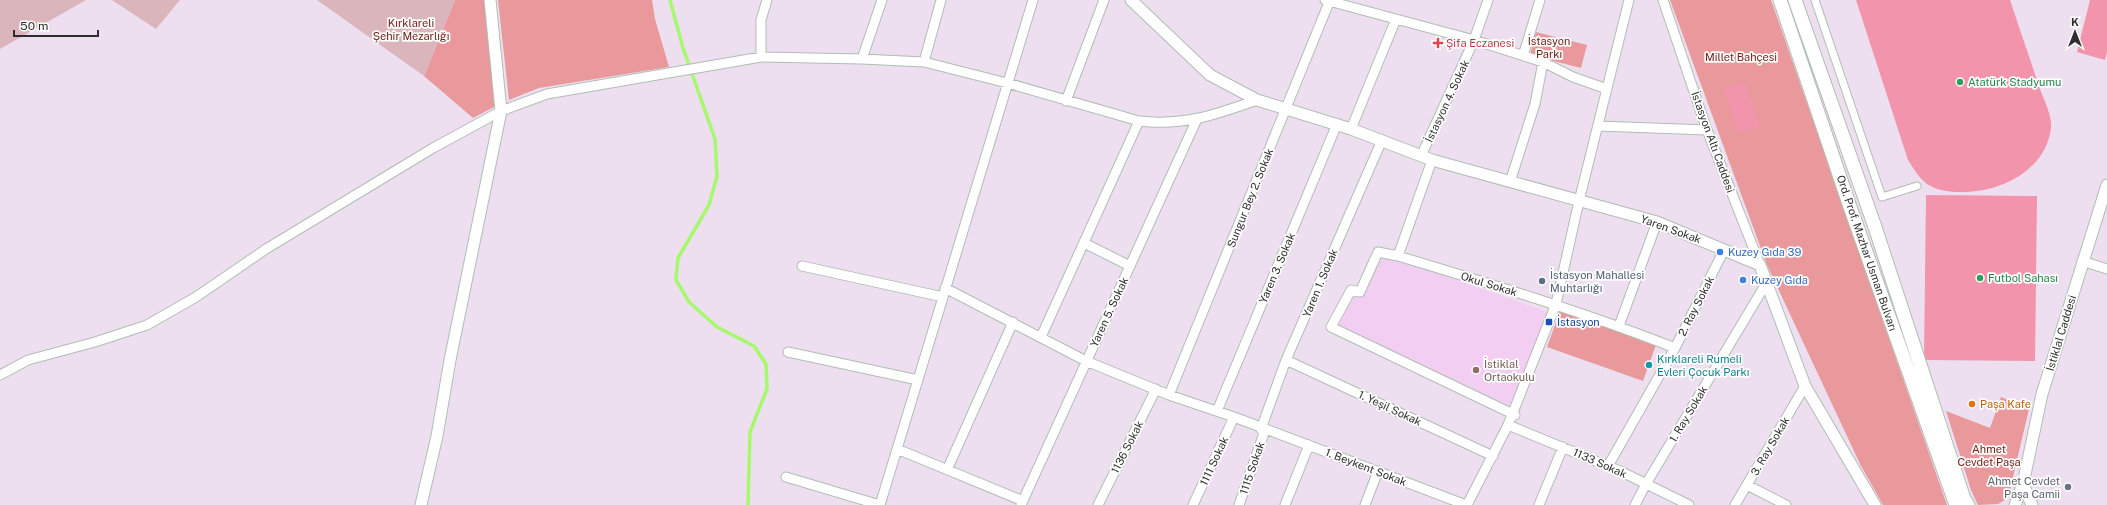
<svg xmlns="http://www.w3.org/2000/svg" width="2107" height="505" viewBox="0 0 2107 505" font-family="'Public Sans',sans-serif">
<rect width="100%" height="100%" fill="#eedff0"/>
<!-- education -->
<path fill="#f1cef2" d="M1378 252 1553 314 1513 413 1331 327 1351 290 1360 292Z"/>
<!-- green -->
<path fill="#e9999b" d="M455 0H486L496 106 473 118 424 76Z
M498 0H652L655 19 669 67 539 88 509 100Z
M1670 0H1771L1947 505H1883L1860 464 1767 265Z
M1536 32 1587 45 1581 68 1530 55Z
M1560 311 1656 345 1643 381 1547 347Z
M2001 397 2029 409 2008 498 1998 504 1978 505 1971 490 1946 411 1990 428Z"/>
<!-- cemetery -->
<path fill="#dbb5bc" d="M0 0H86L0 49Z
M112 0H180L156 29Z
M317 0H455L424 76Z"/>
<!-- pitch -->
<path fill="#f194ac" d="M1856 0H2010C2020 30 2030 59 2040 89 2044 100 2052 115 2051 127 2047 171 1998 194 1958 192 1948 192 1936 190 1927 184 1919 178 1913 168 1908 160Z
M2090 0H2107V52L2105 60 2077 52Z
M1745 82 1760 126 1738 133 1724 89Z
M1926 195 2037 196 2035 361 1924 360Z"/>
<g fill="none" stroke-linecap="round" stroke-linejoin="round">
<!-- stream -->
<path stroke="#a6f86c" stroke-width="3.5" d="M670 0 683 48 715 139 717 176 709 205 678 258 676 280 689 302 717 327 754 346 766 364 767 389 750 432 748 505"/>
<defs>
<path id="pedestrian" d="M1815 0 1882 197 1917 186"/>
<path id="minor" d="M1325 0 1474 40 1543 62 1573 77 1607 89
M1663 0 1707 130 1760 265
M1523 56 1540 0
M761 57V20L767 0
M862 59 882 0
M924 62 941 0
M1066 101 1104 0
M1598 126 1707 130
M1351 129 1396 19
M1421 156 1474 40 1488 0
M1432 160 1398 256C1491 284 1584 312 1675 348
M1510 182 1535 104 1543 62
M1084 243 1130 266
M1398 256 1378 252 1360 292 1351 290 1331 327 1515 415
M2082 261 2107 269
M802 266 943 297
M945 288 1086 361 1169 395 1234 417 1466 505
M1619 326 1657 222
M1041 337 1139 121
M788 352 918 380
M1286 360 1493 456
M0 375 28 360 95 342 147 325 196 297 266 249 433 148 501 111 547 94 761 57 862 59 924 62 1007 83 1139 121C1184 126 1215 115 1257 100
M1169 395 1330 0
M1217 411 1337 124
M1508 425 1620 471 1689 505
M1261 429 1286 360 1382 140
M897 449 1033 0
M1608 466 1675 348 1724 250
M947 470 1013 322
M786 477 880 505
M1747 485 1786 505
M880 505 897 449 1023 501
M1021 505 1197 119
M1098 505 1156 389
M1193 505 1234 417
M1239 505 1265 430
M1285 505 1309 445
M1365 505 1378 471
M1467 505 1508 425 1556 304 1579 201 1629 0
M1539 505 1563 447
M1635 505 1646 484 1767 282
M1735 505 1805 386"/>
<path id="tertiary" d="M1131 0 1210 75 1257 100 1351 129 1432 160 1657 222 1760 265 1805 386 1875 505
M2023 484 2032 505
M421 505 437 436 450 360 501 111 490 0
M2015 505 2023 484 2042 394 2107 185"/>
<path id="secondary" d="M1780 0 1849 204 1956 505
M1795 0 1875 227 1964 499 1968 505"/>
</defs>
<!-- pedestrian casing -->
<use href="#pedestrian" stroke="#afbeb2" stroke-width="9"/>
<!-- minor casing -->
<use href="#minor" stroke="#afbeb2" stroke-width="11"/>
<!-- tertiary casing -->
<use href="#tertiary" stroke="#afbeb2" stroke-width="13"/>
<!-- secondary casing -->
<use href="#secondary" stroke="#afbeb2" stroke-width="15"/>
<!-- pedestrian -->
<use href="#pedestrian" stroke="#fff" stroke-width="7"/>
<!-- minor -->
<use href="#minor" stroke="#fff" stroke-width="9"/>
<!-- tertiary -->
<use href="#tertiary" stroke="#fff" stroke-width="11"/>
<!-- secondary -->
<use href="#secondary" stroke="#fff" stroke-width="13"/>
</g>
<!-- markers -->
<path fill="#e0444e" stroke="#fff" stroke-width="1.5" d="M1436 37h4v4h4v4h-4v4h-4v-4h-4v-4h4z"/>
<g fill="#2e9e5b" stroke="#fff" stroke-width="1.5">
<circle cx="1960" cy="82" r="4"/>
<circle cx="1980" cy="278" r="4"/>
</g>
<g fill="#3f7fe0" stroke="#fff" stroke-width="1.5">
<circle cx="1720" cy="252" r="4"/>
<circle cx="1743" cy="280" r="4"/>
</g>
<circle fill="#5c6f8a" stroke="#fff" stroke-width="1.5" cx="1542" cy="281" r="4"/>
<rect fill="#1a4fb4" stroke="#fff" stroke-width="1.5" x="1545" y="318" width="8" height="8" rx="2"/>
<circle fill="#0f9aa8" stroke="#fff" stroke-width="1.5" cx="1649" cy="365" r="4"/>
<circle fill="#8d6e63" stroke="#fff" stroke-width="1.5" cx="1476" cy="370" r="4"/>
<circle fill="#e8710a" stroke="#fff" stroke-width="1.5" cx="1972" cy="404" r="4"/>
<circle fill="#6b7280" stroke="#fff" stroke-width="1.5" cx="2068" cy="487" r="4"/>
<g text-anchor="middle" stroke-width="3.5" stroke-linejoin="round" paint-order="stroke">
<!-- park labels -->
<g font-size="11" fill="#722016" stroke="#fff">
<text x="411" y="27">Kırklareli<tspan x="411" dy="13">Şehir Mezarlığı</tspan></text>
<text x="1549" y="45">İstasyon<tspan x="1549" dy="13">Parkı</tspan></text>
<text x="1741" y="61">Millet Bahçesi</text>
<text x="1989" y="453">Ahmet<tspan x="1989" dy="13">Cevdet Paşa</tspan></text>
</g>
<!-- health labels -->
<g font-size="11" fill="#be3a42" stroke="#fff" text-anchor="start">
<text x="1446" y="47">Şifa Eczanesi</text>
</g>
<!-- leisure labels -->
<g font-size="11" fill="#27864d" stroke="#fff" text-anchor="start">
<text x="1968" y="86">Atatürk Stadyumu</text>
<text x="1988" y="282">Futbol Sahası</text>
</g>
<!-- street labels -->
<g font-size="11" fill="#2e2e2e" stroke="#fff">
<text transform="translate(1447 101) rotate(-65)" y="4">İstasyon 4. Sokak</text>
<text transform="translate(1713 142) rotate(70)" y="4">İstasyon Altı Caddesi</text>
<text transform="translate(1250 198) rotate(-68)" y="4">Sungur Bey 2. Sokak</text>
<text transform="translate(1671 229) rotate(20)" y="4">Yaren Sokak</text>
<text transform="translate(1867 253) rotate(71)" y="4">Ord. Prof. Mazhar Usman Bulvarı</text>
<text transform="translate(1277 268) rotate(-67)" y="4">Yaren 3. Sokak</text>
<text transform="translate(1320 283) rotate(-67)" y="4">Yaren 1. Sokak</text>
<text transform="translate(1489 284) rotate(17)" y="4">Okul Sokak</text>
<text transform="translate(1696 306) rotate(-63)" y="4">2. Ray Sokak</text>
<text transform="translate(1109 312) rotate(-65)" y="4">Yaren 5. Sokak</text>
<text transform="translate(2061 333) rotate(-73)" y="4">İstiklal Caddesi</text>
<text transform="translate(1390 408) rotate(25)" y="4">1. Yeşil Sokak</text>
<text transform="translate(1688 414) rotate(-59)" y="4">1. Ray Sokak</text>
<text transform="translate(1770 446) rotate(-60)" y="4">3. Ray Sokak</text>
<text transform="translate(1127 447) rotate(-63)" y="4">1136 Sokak</text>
<text transform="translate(1214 461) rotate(-65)" y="4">1111 Sokak</text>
<text transform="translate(1600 463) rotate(24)" y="4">1133 Sokak</text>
<text transform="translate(1366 467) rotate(21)" y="4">1. Beykent Sokak</text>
<text transform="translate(1252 468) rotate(-71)" y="4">1115 Sokak</text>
</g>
<!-- shop labels -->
<g font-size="11" fill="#366cbe" stroke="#fff" text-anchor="start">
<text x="1728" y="256">Kuzey Gıda 39</text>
<text x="1751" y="284">Kuzey Gıda</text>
</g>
<!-- service labels -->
<g font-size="11" fill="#4e5e75" stroke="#fff" text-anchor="start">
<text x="1550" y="279">İstasyon Mahallesi<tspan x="1550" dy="13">Muhtarlığı</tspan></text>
</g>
<!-- transit labels -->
<g font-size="11" fill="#164399" stroke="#fff" text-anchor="start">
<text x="1557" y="326">İstasyon</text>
</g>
<!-- culture labels -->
<g font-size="11" fill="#0d838f" stroke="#fff" text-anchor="start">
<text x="1657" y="363">Kırklareli Rumeli<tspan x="1657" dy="13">Evleri Çocuk Parkı</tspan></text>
</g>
<!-- education labels -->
<g font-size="11" fill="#785e54" stroke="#fff" text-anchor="start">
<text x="1484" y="368">İstiklal<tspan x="1484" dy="13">Ortaokulu</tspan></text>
</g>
<!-- food labels -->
<g font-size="11" fill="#c56008" stroke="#fff" text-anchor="start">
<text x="1980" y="408">Paşa Kafe</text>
</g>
<!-- worship labels -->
<g font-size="11" fill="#5b616d" stroke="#fff" text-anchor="end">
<text x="2060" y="485">Ahmet Cevdet<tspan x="2060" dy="13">Paşa Camii</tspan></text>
</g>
</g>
<!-- north arrow -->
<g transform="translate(2075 32)" stroke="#ffffff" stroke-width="3" paint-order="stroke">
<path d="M0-3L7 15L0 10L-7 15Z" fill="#2e2e2e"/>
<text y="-6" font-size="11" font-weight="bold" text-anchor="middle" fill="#2e2e2e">K</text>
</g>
<!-- scale -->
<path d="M14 30v6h84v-6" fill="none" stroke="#2e2e2e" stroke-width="2"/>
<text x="20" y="30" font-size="12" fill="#2e2e2e" stroke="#ffffff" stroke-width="3" paint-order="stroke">50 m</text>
</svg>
